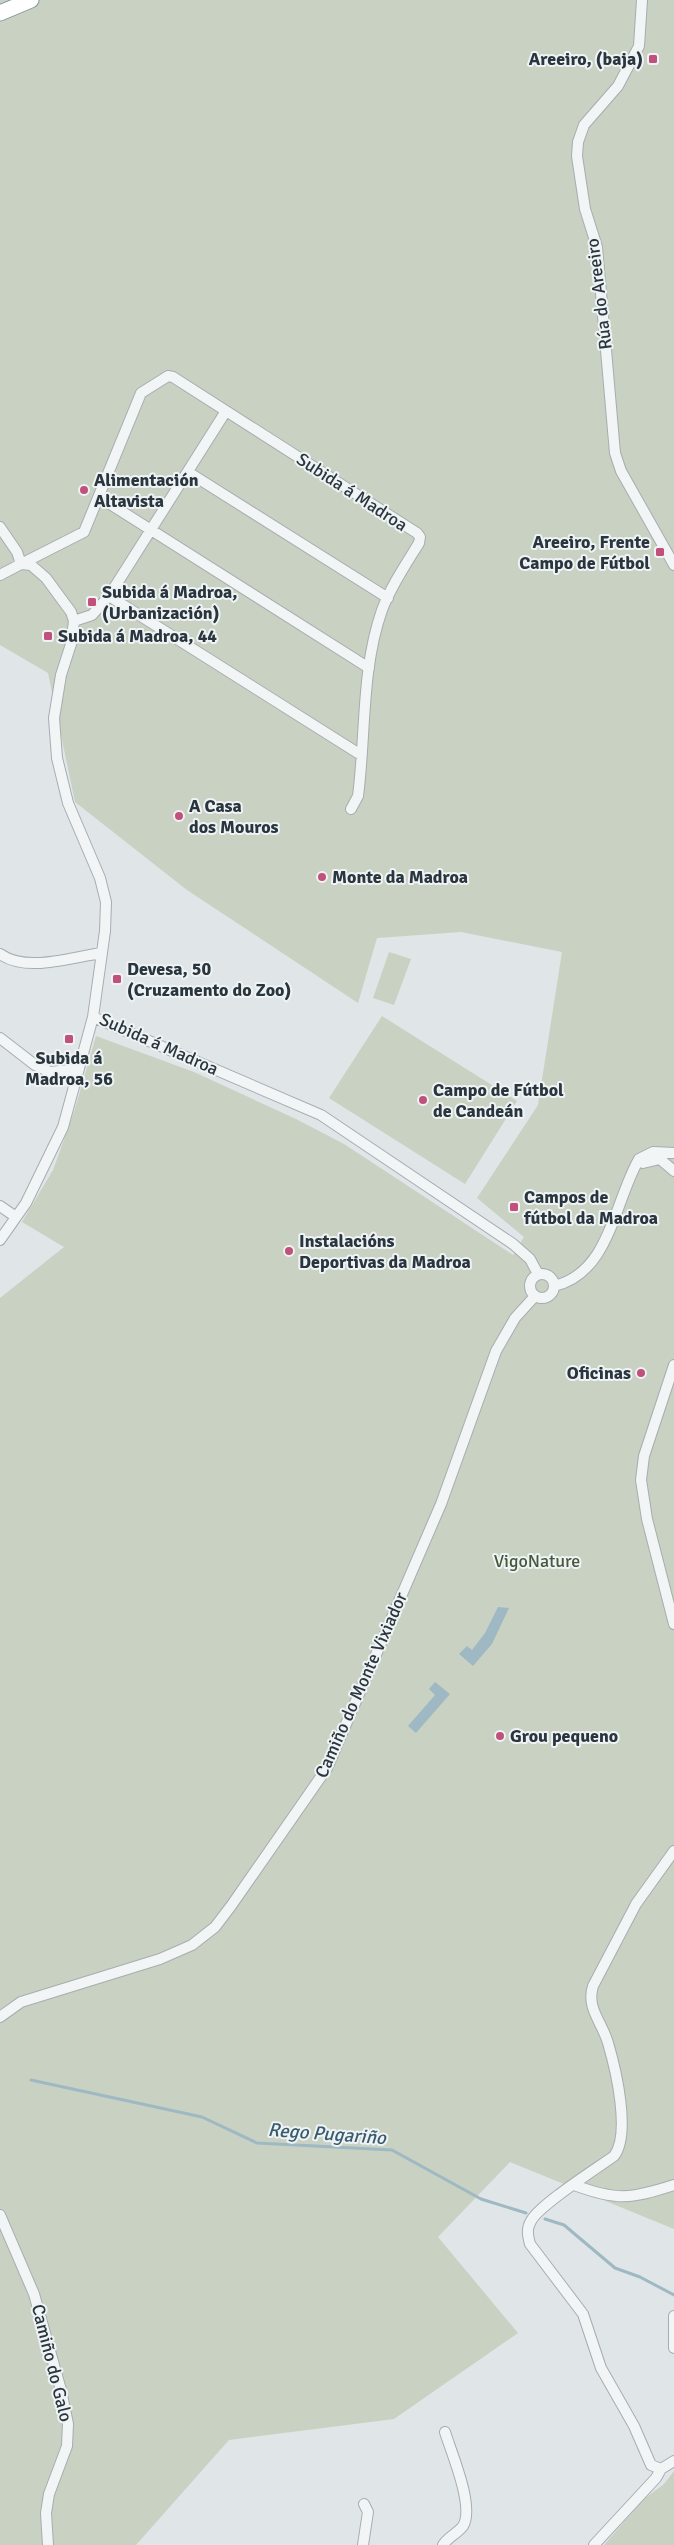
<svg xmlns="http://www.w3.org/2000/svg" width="674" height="2545" viewBox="0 0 674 2545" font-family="Signika,sans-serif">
<rect width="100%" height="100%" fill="#e0e5e8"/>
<!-- green -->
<path fill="#c9d1c2" d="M0 0H674V2229L510 2162 438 2237 518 2333 394 2419 229 2440 136 2545H0V1298L64 1247 22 1222 53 1170 74 1112 96 1036 194 1072 296 1119 344 1144 513 1255 524 1237 477 1198 538 1105 562 952 461 932 377 938 358 1003 187 890 75 802 48 673 0 645Z
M389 952 411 959 394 1005 373 998Z
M382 1016 517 1101 465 1184 329 1098Z
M674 2471V2545H604L644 2499 664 2484Z"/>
<!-- water -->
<path fill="#9eb9c4" d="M498 1607 509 1608 492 1644 473 1666 459 1654 467 1646 472 1650 485 1633Z
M435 1682 450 1694 416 1733 408 1726 435 1695 429 1689Z"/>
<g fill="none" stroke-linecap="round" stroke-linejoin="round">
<!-- stream -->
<path stroke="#9eb9c4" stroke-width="3" d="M31 2080 202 2117 257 2143 392 2150 481 2199 526 2213
M545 2219 564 2225 615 2268 640 2277 674 2295"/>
<defs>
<path id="minor" d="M642 0 639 46 618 86 584 125 578 142 577 156 585 209 597 247 615 453 621 471 674 565
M188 472 388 598
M99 497 369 668
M0 527 17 552 21 564 84 532 141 393 168 376 173 377 417 533 420 537 419 543C406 564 391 586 382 610 361 670 366 734 358 796L351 809
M0 575 21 564 31 565 46 578 71 612 74 621 71 644 61 675 54 718 57 758 68 803 100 878 106 902 105 931 93 1017 63 1127 26 1203 0 1240
M109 596 361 755
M74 621 92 615 109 596 226 411
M0 954C27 973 71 957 102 953
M93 1017 321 1115 513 1244 530 1259 538 1274
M0 1038 35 1065 50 1072 79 1069
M643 1163 660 1159 674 1171
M0 1206 16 1217
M530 1286a12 12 0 1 1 24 0a12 12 0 1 1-24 0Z
M554 1286C610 1273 614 1202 639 1159L653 1152 674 1153
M674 1365 644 1456 641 1480 647 1519 674 1624
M674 1851 636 1904 593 1986C586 2008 602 2022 608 2043 616 2070 631 2134 614 2156 596 2169 539 2205 531 2221 526 2229 528 2236 530 2244L583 2314 601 2368 634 2426 651 2465 661 2469 674 2461
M0 2017 21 2002 160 1959 192 1945 215 1927 231 1906 327 1768 441 1504 496 1351 515 1318 535 1296
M574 2185C617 2201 631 2199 674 2185
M0 2215 34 2294 61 2390 68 2424 67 2446 49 2494 46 2513 48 2545
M674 2316V2348
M363 2545 368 2512 364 2504
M443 2545C448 2537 458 2533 463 2526 475 2507 451 2452 445 2432
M594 2545 656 2478 661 2469"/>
<path id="highway" d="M0 13 31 0"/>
</defs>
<!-- minor casing -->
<use href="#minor" stroke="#a6adb1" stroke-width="12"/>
<!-- highway casing -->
<use href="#highway" stroke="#89959d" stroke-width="17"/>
<!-- minor -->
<use href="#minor" stroke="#f2f5f6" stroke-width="10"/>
<!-- highway -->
<use href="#highway" stroke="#fff" stroke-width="15"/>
</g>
<!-- markers -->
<g fill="#c1507b" stroke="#eff3f5" stroke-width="2">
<rect x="648" y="54" width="10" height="10" rx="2.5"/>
<circle cx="84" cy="490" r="5"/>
<rect x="655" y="547" width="10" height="10" rx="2.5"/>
<rect x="87" y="597" width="10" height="10" rx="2.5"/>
<rect x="43" y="631" width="10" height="10" rx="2.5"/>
<circle cx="179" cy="816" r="5"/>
<circle cx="322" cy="877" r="5"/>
<rect x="112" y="974" width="10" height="10" rx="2.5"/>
<rect x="64" y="1034" width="10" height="10" rx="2.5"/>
<circle cx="423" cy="1100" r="5"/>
<rect x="509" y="1202" width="10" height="10" rx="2.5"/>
<circle cx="289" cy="1251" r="5"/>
<circle cx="641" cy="1373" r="5"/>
<circle cx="500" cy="1736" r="5"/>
</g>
<g text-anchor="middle" stroke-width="4" stroke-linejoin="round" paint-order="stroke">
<!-- poi labels -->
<g font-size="18" font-weight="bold" fill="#2a363d" stroke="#eff3f5" text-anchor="start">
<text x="643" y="65" text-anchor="end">Areeiro, (baja)</text>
<text x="94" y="486">Alimentación<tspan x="94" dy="21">Altavista</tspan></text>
<text x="650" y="548" text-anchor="end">Areeiro, Frente<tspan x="650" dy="21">Campo de Fútbol</tspan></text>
<text x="102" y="598">Subida á Madroa,<tspan x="102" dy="21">(Urbanización)</tspan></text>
<text x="58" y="642">Subida á Madroa, 44</text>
<text x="189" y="812">A Casa<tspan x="189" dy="21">dos Mouros</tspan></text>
<text x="332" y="883">Monte da Madroa</text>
<text x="127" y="975">Devesa, 50<tspan x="127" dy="21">(Cruzamento do Zoo)</tspan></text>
<text x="69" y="1064" text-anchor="middle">Subida á<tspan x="69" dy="21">Madroa, 56</tspan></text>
<text x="433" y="1096">Campo de Fútbol<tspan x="433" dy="21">de Candeán</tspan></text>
<text x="524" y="1203">Campos de<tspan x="524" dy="21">fútbol da Madroa</tspan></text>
<text x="299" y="1247">Instalacións<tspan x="299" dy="21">Deportivas da Madroa</tspan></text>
<text x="631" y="1379" text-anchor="end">Oficinas</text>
<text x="510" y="1742">Grou pequeno</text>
</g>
<!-- street labels -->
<g font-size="18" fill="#2a363d" stroke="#eff3f5">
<text transform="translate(599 294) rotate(-97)" y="6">Rúa do Areeiro</text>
<text transform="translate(352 492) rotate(33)" y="6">Subida á Madroa</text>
<text transform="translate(159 1044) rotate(24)" y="6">Subida á Madroa</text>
<text transform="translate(361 1685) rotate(-66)" y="6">Camiño do Monte Vixiador</text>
<text transform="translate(52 2363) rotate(76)" y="6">Camiño do Galo</text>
</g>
<!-- park labels -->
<g font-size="18" fill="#465839" stroke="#eff3f5">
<text x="537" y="1567">VigoNature</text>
</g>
<!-- water labels -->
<g font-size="19" font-style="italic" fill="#385c6d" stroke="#eff3f5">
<text transform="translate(327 2133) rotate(4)" y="7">Rego Pugariño</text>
</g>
</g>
</svg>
